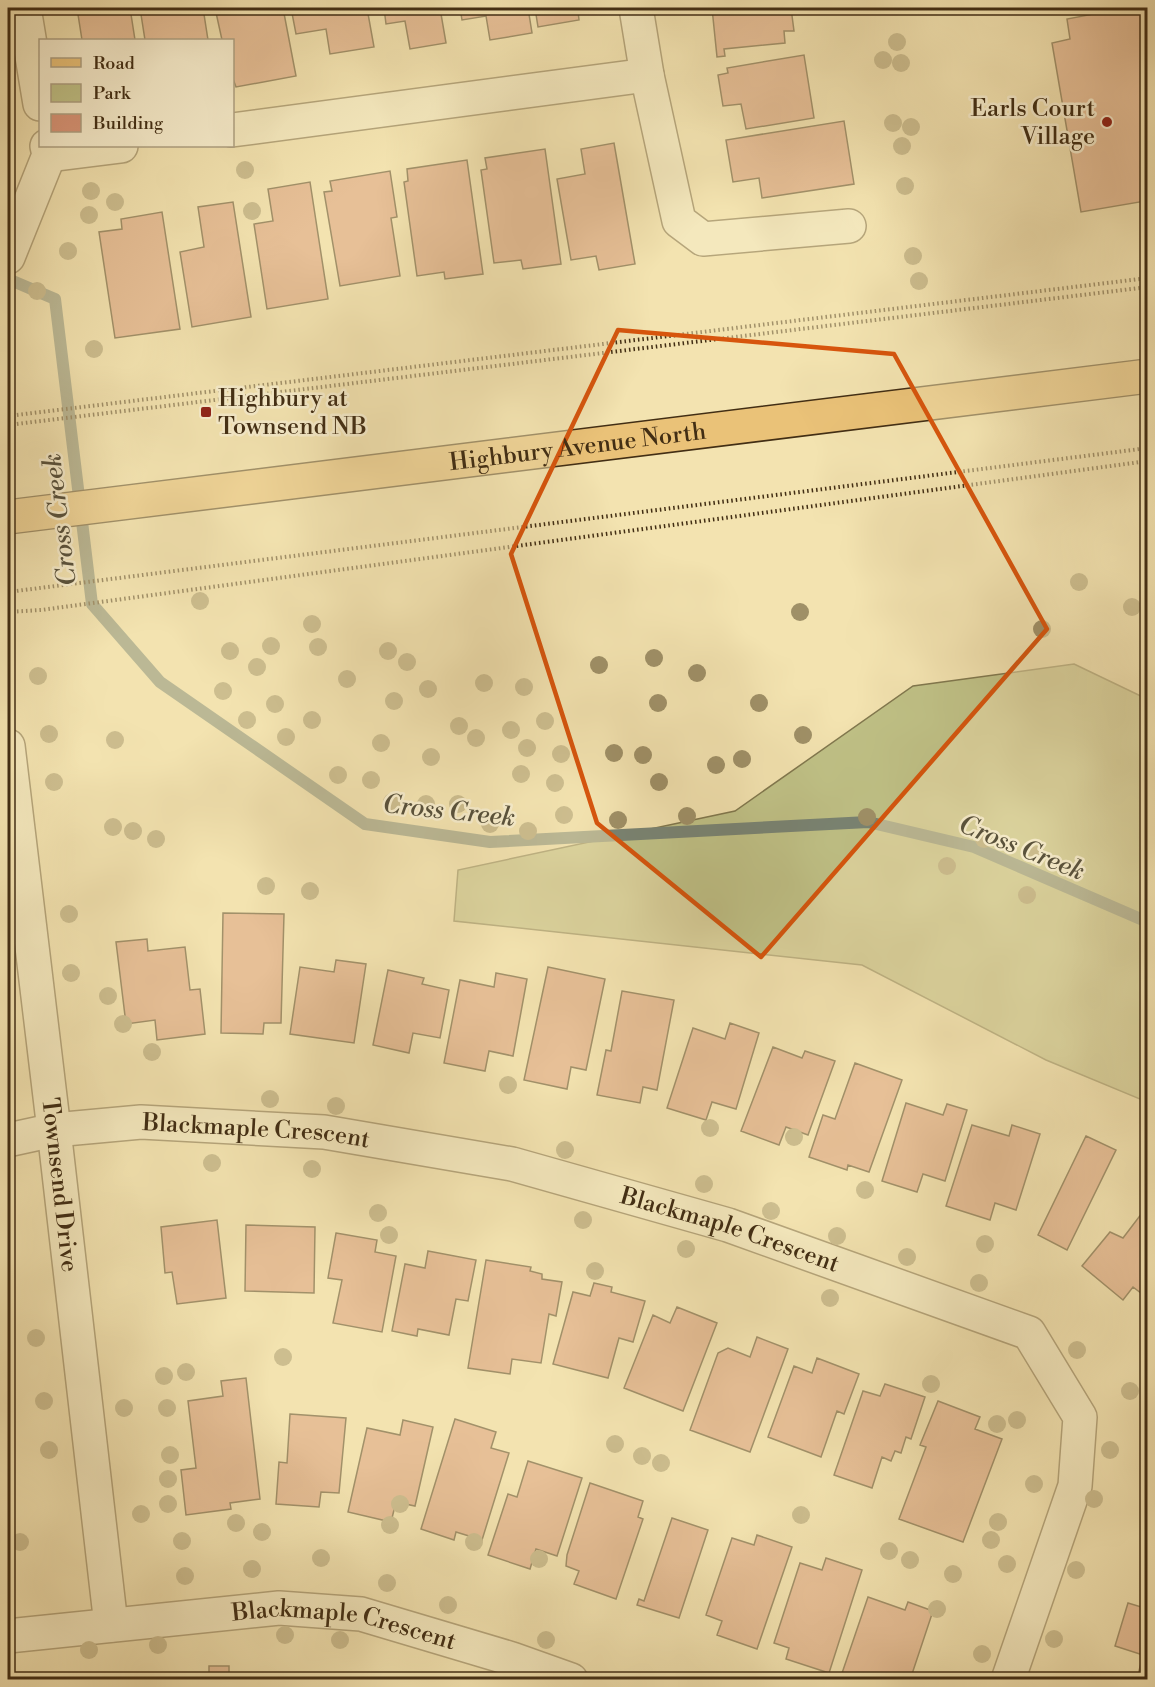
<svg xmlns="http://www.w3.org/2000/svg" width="1155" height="1687" viewBox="0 0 1155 1687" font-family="'Libre Bodoni',serif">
<rect width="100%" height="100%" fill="#f3e3b0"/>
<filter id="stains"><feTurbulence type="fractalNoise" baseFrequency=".00333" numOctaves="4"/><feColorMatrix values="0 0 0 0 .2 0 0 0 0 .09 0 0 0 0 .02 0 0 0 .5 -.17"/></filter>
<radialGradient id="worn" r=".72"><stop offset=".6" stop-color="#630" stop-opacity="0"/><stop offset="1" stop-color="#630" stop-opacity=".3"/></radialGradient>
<!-- green -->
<path fill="#c0c287" stroke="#81784e" stroke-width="1.5" d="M1074 664 1147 699V1102L1046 1060 862 965 454 921 458 870 735 811 913 686Z"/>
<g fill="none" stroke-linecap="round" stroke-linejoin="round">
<!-- stream -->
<path stroke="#798474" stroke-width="12" d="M8 279 55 299 92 604 160 682 365 824 490 842 868 822 974 847 1143 920 1148 924"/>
</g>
<!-- building -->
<path fill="#d99578" stroke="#422e14" stroke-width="1.5" d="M77 8H130L135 40H82Z
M140 8H203L208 40H145Z
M215 8H283L296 76 236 87 232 76V40H222Z
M291 8H367L374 47 330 54 326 29 296 34Z
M384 8H440L446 43 410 49 405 21 386 24Z
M460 8H528L532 33 490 40 486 16 462 20Z
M535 8H599L578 11 579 20 538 27Z
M712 8H791L794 31H784L785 43 724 49 725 56 717 57Z
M1120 8H1148V218L1145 201 1081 212 1052 43 1070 39 1067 19 1120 9Z
M804 55 814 118 746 129 741 104 723 106 718 75 728 73 727 68Z
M844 121 854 184 762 198 759 178 733 182 726 140Z
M614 143 635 264 599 270 596 256 571 260 557 179 585 174 581 149Z
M545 149 561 264 523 269 521 260 494 263 481 170 487 169 485 158Z
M467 160 483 274 445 279 444 272 417 276 404 182 408 181 407 169Z
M390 171 397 217 391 218 400 276 340 286 324 192 332 191 330 181Z
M310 182 328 299 267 309 254 224 273 221 268 189Z
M233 202 251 317 192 327 180 252 204 247 198 207Z
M162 212 180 329 115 338 99 232 122 229 121 219Z
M223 913 284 914 281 1023H264L263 1034 221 1033Z
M147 939 148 951 185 947 190 990 200 989 205 1034 157 1040 155 1020 126 1024 116 942Z
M336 960 366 964 354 1043 290 1034 300 967 334 972Z
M548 967 605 979 586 1070 571 1067 567 1089 524 1080Z
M388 970 424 978 422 984 449 990 440 1038 413 1033 409 1053 373 1045Z
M496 973 527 979 513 1056 489 1051 485 1071 444 1063 460 980 494 987Z
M622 991 674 1000 657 1090 643 1087 640 1103 597 1095 606 1050 611 1051Z
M730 1023 759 1033 736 1109 712 1102 706 1120 667 1108 693 1028 725 1039Z
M773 1047 802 1058 805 1051 835 1061 808 1135 786 1127 779 1145 741 1131Z
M855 1063 902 1080 869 1172 848 1165 847 1170 809 1157 823 1115 835 1119Z
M906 1103 943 1115 947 1104 967 1110 945 1181 923 1174 917 1192 882 1181Z
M972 1125 1009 1136 1012 1125 1040 1134 1016 1210 995 1203 990 1220 946 1206Z
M1086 1136 1116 1150 1067 1250 1038 1235Z
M1142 1213 1148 1218V1295L1146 1297 1133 1287 1123 1300 1082 1266 1110 1232 1123 1238Z
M217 1220 226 1298 177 1304 172 1272 165 1273 161 1227Z
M246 1225 315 1227 314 1293 245 1291Z
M336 1233 377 1240 375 1252 396 1256 382 1332 333 1323 342 1280 328 1278Z
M428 1251 476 1260 468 1301 456 1299 449 1335 418 1329 417 1336 392 1331 405 1264 425 1268Z
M486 1260 531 1267 530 1271 542 1274V1279L562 1282 556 1316 549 1314 541 1363 512 1359 510 1374 468 1368Z
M594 1283 612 1287 611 1292 645 1301 633 1342 619 1338 608 1378 553 1364 573 1292 590 1296Z
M677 1307 717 1323 683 1411 624 1388 653 1315 670 1323Z
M757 1337 788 1349 750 1452 690 1430 718 1353 728 1348 750 1357Z
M817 1358 859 1374 844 1414 837 1411 821 1457 768 1437 794 1366 812 1373Z
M246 1378 260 1499 230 1503 231 1509 186 1515 181 1470 196 1468 188 1401 223 1396 221 1381Z
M885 1384 925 1397 911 1439 906 1437 901 1453 895 1451 891 1461 882 1457 872 1488 834 1475 863 1391 880 1396Z
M938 1401 980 1417 975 1429 1002 1439 963 1542 899 1519 926 1447 920 1445Z
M290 1414 346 1418 339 1493 321 1492 319 1507 276 1504 279 1462 287 1463Z
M455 1419 496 1432 491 1448 509 1453 482 1540 456 1532 454 1540 421 1529Z
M403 1420 433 1427 415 1506 396 1502 391 1522 348 1512 367 1428 400 1435Z
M528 1461 582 1478 557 1556 536 1549 530 1569 488 1555 508 1494 517 1497Z
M590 1483 643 1501 638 1517 643 1519 616 1599 574 1584 579 1571 566 1566 567 1555Z
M672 1518 708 1530 679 1618 637 1605 639 1599 644 1601Z
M757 1535 792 1547 757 1649 717 1635 722 1621 706 1615 732 1538 754 1545Z
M1148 1551V1598L1143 1597 1147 1580 1141 1578Z
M826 1558 862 1570 829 1673 786 1659 789 1648 774 1643 800 1563 822 1570Z
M868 1597 905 1610 908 1602 933 1611 910 1680H901L890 1676 888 1680 840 1679Z
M1128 1603 1148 1609V1678L1138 1675 1143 1655 1115 1646Z
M209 1666H229V1680H209Z
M1108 1675 1123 1680H1106Z"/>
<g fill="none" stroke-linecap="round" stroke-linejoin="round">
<defs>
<g id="minor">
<path d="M24 8 40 104"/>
<path d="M647 75 679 221 703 239 849 226"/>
<path d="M232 130 647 75 636 8"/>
<path d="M49 155 121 146"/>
<path d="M8 257 49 155 47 146"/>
<path id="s1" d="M8 746 54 1130 111 1625"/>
<path id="s2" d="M8 1140 54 1130 141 1122 324 1132 512 1164 728 1225 1029 1333 1080 1417 1075 1486 1008 1680"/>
<path id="s3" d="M8 1636 279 1608 361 1614 512 1659 571 1680"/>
</g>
<g id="major">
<path id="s4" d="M8 517 1148 376"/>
</g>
</defs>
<!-- minor casing -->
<use href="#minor" stroke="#6e5b3b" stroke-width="36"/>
<!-- major casing -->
<use href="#major" stroke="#422e14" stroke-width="36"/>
<!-- path -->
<path stroke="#422e14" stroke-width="4" stroke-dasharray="1.5 3" stroke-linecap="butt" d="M8 416 1148 278
M8 425 1148 287
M8 592 1148 448
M8 612 41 610 1148 461"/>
<!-- minor -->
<use href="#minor" stroke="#f7edcc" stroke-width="33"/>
<!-- major -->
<use href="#major" stroke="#eac278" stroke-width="33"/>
</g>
<!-- trees -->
<g fill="#9f9067">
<circle cx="897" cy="42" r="9"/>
<circle cx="883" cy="60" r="9"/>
<circle cx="901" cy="63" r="9"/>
<circle cx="893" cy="123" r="9"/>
<circle cx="911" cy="127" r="9"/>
<circle cx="902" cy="146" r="9"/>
<circle cx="245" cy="170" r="9"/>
<circle cx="905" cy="186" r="9"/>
<circle cx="91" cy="191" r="9"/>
<circle cx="115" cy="202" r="9"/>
<circle cx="252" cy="211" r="9"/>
<circle cx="89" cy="215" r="9"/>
<circle cx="68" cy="251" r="9"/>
<circle cx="913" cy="256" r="9"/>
<circle cx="919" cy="281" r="9"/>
<circle cx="37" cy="291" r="9"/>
<circle cx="94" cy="349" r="9"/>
<circle cx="1079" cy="582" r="9"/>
<circle cx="200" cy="601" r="9"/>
<circle cx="1132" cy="607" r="9"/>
<circle cx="800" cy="612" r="9"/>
<circle cx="312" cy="624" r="9"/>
<circle cx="1042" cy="629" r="9"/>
<circle cx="271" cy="646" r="9"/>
<circle cx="318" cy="647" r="9"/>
<circle cx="230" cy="651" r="9"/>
<circle cx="388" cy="651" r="9"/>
<circle cx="654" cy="658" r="9"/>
<circle cx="407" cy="662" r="9"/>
<circle cx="599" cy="665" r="9"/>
<circle cx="257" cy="667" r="9"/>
<circle cx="697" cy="673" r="9"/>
<circle cx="38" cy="676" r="9"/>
<circle cx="347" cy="679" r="9"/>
<circle cx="484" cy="683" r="9"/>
<circle cx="524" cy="687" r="9"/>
<circle cx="428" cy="689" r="9"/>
<circle cx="223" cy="691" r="9"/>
<circle cx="394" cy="701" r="9"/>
<circle cx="658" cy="703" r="9"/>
<circle cx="759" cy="703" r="9"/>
<circle cx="275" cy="704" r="9"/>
<circle cx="247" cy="720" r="9"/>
<circle cx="312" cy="720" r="9"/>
<circle cx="545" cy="721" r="9"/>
<circle cx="459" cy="726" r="9"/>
<circle cx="511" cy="730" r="9"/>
<circle cx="49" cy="734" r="9"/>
<circle cx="803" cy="735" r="9"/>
<circle cx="286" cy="737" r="9"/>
<circle cx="476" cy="738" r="9"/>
<circle cx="115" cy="740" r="9"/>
<circle cx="381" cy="743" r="9"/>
<circle cx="527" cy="748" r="9"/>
<circle cx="614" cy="753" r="9"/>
<circle cx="561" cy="754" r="9"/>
<circle cx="643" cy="755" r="9"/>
<circle cx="431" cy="757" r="9"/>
<circle cx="742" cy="759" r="9"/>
<circle cx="716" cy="765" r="9"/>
<circle cx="521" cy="774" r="9"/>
<circle cx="338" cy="775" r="9"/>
<circle cx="371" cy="780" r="9"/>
<circle cx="54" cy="782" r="9"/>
<circle cx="659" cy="782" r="9"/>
<circle cx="555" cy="783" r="9"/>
<circle cx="392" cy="802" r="9"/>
<circle cx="426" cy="804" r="9"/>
<circle cx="458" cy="804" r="9"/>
<circle cx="564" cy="815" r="9"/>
<circle cx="687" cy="816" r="9"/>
<circle cx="867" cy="817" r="9"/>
<circle cx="618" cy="820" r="9"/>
<circle cx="490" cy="824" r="9"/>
<circle cx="113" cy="827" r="9"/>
<circle cx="133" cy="831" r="9"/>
<circle cx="528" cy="831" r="9"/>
<circle cx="156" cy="839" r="9"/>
<circle cx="984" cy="839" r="9"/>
<circle cx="1037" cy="855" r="9"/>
<circle cx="947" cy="866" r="9"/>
<circle cx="266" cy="886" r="9"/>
<circle cx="310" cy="891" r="9"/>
<circle cx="1027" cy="895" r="9"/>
<circle cx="69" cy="914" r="9"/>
<circle cx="71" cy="973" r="9"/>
<circle cx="108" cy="996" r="9"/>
<circle cx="123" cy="1024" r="9"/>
<circle cx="152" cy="1052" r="9"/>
<circle cx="508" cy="1085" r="9"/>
<circle cx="270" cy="1099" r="9"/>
<circle cx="336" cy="1106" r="9"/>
<circle cx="710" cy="1128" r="9"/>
<circle cx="794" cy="1137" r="9"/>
<circle cx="565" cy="1150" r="9"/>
<circle cx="212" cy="1163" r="9"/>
<circle cx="312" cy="1169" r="9"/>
<circle cx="704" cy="1184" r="9"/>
<circle cx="865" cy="1190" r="9"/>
<circle cx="771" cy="1211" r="9"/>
<circle cx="378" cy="1213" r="9"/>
<circle cx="583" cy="1220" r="9"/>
<circle cx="389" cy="1235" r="9"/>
<circle cx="837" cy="1236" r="9"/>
<circle cx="985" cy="1244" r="9"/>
<circle cx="686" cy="1249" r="9"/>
<circle cx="907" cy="1257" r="9"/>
<circle cx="595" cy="1271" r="9"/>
<circle cx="979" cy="1283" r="9"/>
<circle cx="830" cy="1298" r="9"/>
<circle cx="36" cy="1338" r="9"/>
<circle cx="1077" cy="1350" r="9"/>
<circle cx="283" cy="1357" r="9"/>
<circle cx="186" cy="1372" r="9"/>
<circle cx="164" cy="1376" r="9"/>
<circle cx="931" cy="1384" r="9"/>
<circle cx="1130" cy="1391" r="9"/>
<circle cx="44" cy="1401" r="9"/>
<circle cx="124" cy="1408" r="9"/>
<circle cx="167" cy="1408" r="9"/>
<circle cx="1017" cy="1420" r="9"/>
<circle cx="997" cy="1424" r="9"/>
<circle cx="615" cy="1444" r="9"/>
<circle cx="49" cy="1450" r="9"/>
<circle cx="1110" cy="1450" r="9"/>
<circle cx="170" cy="1455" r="9"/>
<circle cx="642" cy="1456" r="9"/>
<circle cx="661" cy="1463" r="9"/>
<circle cx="168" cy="1479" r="9"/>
<circle cx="1034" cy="1484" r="9"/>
<circle cx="1094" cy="1499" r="9"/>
<circle cx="168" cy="1504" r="9"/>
<circle cx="400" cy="1504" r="9"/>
<circle cx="141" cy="1514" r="9"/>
<circle cx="801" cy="1515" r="9"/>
<circle cx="998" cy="1522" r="9"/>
<circle cx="236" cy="1523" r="9"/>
<circle cx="390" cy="1525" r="9"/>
<circle cx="262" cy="1532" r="9"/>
<circle cx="991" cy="1540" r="9"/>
<circle cx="182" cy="1541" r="9"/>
<circle cx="20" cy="1542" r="9"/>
<circle cx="474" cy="1542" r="9"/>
<circle cx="889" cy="1551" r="9"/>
<circle cx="321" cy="1558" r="9"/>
<circle cx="539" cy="1559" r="9"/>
<circle cx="910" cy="1560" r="9"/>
<circle cx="1007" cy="1564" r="9"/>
<circle cx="252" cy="1569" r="9"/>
<circle cx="1076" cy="1570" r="9"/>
<circle cx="953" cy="1574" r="9"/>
<circle cx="185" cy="1576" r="9"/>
<circle cx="387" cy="1583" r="9"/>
<circle cx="448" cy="1605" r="9"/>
<circle cx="937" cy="1609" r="9"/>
<circle cx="285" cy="1635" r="9"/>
<circle cx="1054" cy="1639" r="9"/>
<circle cx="340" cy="1640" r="9"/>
<circle cx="546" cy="1640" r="9"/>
<circle cx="158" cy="1645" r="9"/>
<circle cx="89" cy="1650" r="9"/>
<circle cx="982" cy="1654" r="9"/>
</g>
<!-- marked area -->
<path d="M0 0H1155V1687H0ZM618 330 894 354 1047 629 761 957 597 823 511 554Z" fill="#f3e3b0" fill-opacity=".55" fill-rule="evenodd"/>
<path fill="none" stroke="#d7550d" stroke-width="4.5" stroke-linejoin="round" d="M618 330 894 354 1047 629 761 957 597 823 511 554Z"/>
<!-- markers -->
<g fill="#8f2418" stroke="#f7edcc" stroke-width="2">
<circle cx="1107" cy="122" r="6"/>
<rect x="200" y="406" width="12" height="12" rx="3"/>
</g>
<g text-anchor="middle" stroke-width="5" stroke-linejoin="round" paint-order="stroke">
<!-- poi labels -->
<g font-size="24" fill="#422e14" stroke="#f7edcc" text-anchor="end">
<text x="1095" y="116">Earls Court<tspan x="1095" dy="28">Village</tspan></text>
<text x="218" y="406" text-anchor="start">Highbury at<tspan x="218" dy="28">Townsend NB</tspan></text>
</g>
<!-- street labels -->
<g font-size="24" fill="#422e14" stroke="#f7edcc">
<text dy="8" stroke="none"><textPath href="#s4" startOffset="574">Highbury Avenue North</textPath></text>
<text dy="8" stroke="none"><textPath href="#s2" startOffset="250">Blackmaple Crescent</textPath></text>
<text dy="8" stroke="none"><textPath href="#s1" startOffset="442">Townsend Drive</textPath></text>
<text dy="8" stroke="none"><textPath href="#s2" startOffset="736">Blackmaple Crescent</textPath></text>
<text dy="8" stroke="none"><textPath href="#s3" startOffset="339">Blackmaple Crescent</textPath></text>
</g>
<!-- water labels -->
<g font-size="26" font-style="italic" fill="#59523c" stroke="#f7edcc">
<text transform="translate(59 520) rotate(-97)" y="9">Cross Creek</text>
<text transform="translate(449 810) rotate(6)" y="9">Cross Creek</text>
<text transform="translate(1022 847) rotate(22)" y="9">Cross Creek</text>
</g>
</g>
<!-- margin -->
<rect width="1155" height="1687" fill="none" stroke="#f3e3b0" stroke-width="30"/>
<rect x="9" y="9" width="1137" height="1669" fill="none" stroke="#422e14" stroke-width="3"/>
<rect x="15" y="15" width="1125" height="1657" fill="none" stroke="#422e14" stroke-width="1.5"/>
<!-- legend -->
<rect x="39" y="39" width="195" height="108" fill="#f7edcc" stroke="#afa182" stroke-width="1.5"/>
<rect x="51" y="58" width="30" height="9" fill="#eac278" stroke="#afa182" stroke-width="1.5"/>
<text x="93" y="69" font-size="18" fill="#422e14">Road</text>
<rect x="51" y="84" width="30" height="18" fill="#c0c287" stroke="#afa182" stroke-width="1.5"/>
<text x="93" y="99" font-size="18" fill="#422e14">Park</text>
<rect x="51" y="114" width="30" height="18" fill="#d99578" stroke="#afa182" stroke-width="1.5"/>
<text x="93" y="129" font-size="18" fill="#422e14">Building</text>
<rect width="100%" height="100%" filter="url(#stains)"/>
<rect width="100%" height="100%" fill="url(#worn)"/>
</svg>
